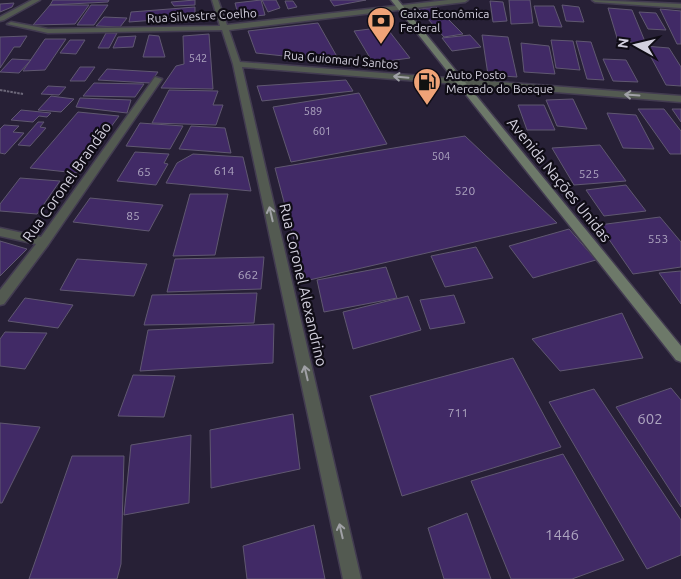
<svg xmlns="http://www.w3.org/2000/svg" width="681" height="579" viewBox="0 0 681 579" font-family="Ubuntu,sans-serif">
<rect width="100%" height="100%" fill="#272036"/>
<!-- building -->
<path fill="#412a66" stroke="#605871" d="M53 0H109L108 2 50 5Z
M195 0V5L174 6 171 2Z
M261 0 265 15 239 18 235 3Z
M262 0H276L280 8 268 12Z
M330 0H366L334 6Z
M509 0H530L533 23 511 24Z
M285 1H293L297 7 288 9Z
M490 1 503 2 507 21 493 22Z
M14 3 12 7 0 12V4Z
M50 5H89L75 24 33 25Z
M91 5H108L94 25H77Z
M562 5 579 7 584 22 566 21Z
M534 6H554L562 27 539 26Z
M195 7V17L129 22 131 12Z
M436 7 463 34 444 37 419 9Z
M608 8 632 10 646 44 618 41Z
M660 9 681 11V44H677Z
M639 12 656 13 666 30 648 29Z
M104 17 127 18 120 27 96 26Z
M318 23 340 62 256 53 248 31Z
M386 27 410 58 373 63 354 31Z
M106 33H117L109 48H98Z
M209 34 213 89 161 88 176 66 184 64 183 36Z
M149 35 159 36 165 57H143Z
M470 35 481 47 452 51 442 38Z
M482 35 508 37 517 77 488 75Z
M27 36 20 47H14L0 68V37Z
M136 36 133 47 113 48 118 37Z
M45 39H66L45 70 23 71Z
M70 40H85L76 54 60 53Z
M551 40 573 41 580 70 556 68Z
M576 41 591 42 604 80 587 79Z
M521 43 549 46 555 74 524 72Z
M645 46 669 48 681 67V86L666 85Z
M12 59 31 60 19 73 0 72Z
M603 59 626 60 638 82 613 81Z
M80 67H95L85 81H70Z
M107 69 158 72 150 83 98 80Z
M346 80 353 91 262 101 257 86Z
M94 83 144 84 135 97 83 96Z
M48 86 66 87 59 95 41 94Z
M169 90 218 91 213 105H223L216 125 152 123Z
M359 93 387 144 291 162 273 107Z
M51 96 74 99 61 112 38 110Z
M80 98 131 100 127 113 76 107Z
M573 99 587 129 557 126 546 100Z
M518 105H544L555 130H527Z
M638 109H664L681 131V154H670Z
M672 109H681V122Z
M21 110 51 113 47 117 39 116 33 122 11 120Z
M78 112 119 116 77 173 30 168Z
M607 113 636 115 654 149 623 148Z
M38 122H44L40 127 46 128 30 146 18 145Z
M140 123 183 126 170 149 126 146Z
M4 125 19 126 13 132 24 133 5 154 0 153V129Z
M191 126 225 128 231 153 179 149Z
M465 136 557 223 305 281 275 168Z
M600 145 626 181 574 185 552 148Z
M135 152 169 154 164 163 168 164 156 185 117 181Z
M193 154 243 157 251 191 166 183 177 163Z
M20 178 60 181 37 214 0 211V204Z
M626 185 646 211 604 216 586 190Z
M190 194H228L215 255 173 256Z
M90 198 163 205 149 231 73 222Z
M660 217 681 242V267L633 274 599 225Z
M569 229 596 260 533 278 509 246Z
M0 241 27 249 0 276Z
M476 247 493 278 445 287 431 256Z
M264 257 261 289 167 292 175 259Z
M77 259 147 264 134 296 60 290Z
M386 267 397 298 324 312 317 280Z
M681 271V304L659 273Z
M257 293 254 323 144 325 152 295Z
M454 295 465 323 430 329 420 300Z
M408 296 421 330 353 349 343 312Z
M25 298 73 305 58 328 8 321Z
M622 313 643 358 560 371 532 339Z
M274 324 273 363 140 371 148 330Z
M5 332 47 333 25 369 0 366V339Z
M513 358 561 447 402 496 370 396Z
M133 375 175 376 164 417 118 416Z
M671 388 681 400V507L616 407Z
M594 389 681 520V555L647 569 549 402Z
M293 414 300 469 211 488 210 430Z
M0 423 40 427 2 503H0Z
M191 435 189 503 124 515 131 445Z
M563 454 624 560 572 579H511L471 481Z
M72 456H124L121 564 117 579H29Z
M467 513 491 579H444L428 528Z
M314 525 325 579H247L243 546Z"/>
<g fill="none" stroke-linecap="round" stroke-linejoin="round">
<defs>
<path id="street" d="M32 0H40L4 20 0 21V17Z
M212 0H218L227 25 448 0H468L465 2 229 30 240 62 681 96V102L242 67 361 579H343L233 64 222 30 48 33 7 24 11 22 48 29 220 26Z
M592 0 681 4V8L595 2Z
M155 77 162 79 48 245 4 304 0 305V290L36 244 0 236V228L41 237Z"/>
<path id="secondary" d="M391 0H398L681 346V362L676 360Z"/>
</defs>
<!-- street casing -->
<use href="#street" stroke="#433c51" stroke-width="3"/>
<!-- secondary casing -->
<use href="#secondary" stroke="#433c51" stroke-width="3"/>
<!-- path -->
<path stroke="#6d687a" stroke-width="2" stroke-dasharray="2.5 1" stroke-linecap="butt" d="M0 90 23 94"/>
<!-- street -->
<use href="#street" fill="#535a51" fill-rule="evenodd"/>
<!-- secondary -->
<use href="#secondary" fill="#6d7969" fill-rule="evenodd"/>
</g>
<!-- one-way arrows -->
<defs><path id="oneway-shaft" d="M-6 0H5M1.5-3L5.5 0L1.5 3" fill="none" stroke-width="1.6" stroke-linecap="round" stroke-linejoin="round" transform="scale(1.25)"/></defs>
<g stroke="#a0a1a6">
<use href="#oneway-shaft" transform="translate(401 77) rotate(-175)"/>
<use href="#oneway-shaft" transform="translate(632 95) rotate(-176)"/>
<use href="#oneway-shaft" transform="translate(271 214) rotate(-103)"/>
<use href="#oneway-shaft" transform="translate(306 373) rotate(-103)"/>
<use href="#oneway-shaft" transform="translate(341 531) rotate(-103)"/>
</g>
<!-- icons -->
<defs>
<symbol id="bank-pin" viewBox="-11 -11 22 30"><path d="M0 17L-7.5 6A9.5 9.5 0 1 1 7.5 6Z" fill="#efa377" stroke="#0f0c15"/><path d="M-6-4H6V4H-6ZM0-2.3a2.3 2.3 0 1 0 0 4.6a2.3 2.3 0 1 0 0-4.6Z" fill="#111"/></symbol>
<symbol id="fuel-pin" viewBox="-11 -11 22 30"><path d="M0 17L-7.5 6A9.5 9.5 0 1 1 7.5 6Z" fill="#efa377" stroke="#0f0c15"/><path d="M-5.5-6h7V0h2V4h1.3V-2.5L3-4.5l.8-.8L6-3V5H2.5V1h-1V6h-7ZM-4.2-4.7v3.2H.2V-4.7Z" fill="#111"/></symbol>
</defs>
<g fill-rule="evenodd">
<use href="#bank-pin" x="365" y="5" width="32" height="43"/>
<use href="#fuel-pin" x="411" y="66" width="32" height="43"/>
</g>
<g text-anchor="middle" stroke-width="4.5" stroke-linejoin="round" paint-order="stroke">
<!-- far-number labels -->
<g font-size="11" fill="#aea6c0">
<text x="198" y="62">542</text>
<text x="313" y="115">589</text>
<text x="322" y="135">601</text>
<text x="441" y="160">504</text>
</g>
<!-- far-poi labels -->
<g font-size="12" fill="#d3d0de" stroke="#0f0c15" text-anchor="start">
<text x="400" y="18">Caixa Econômica<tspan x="400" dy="14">Federal</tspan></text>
<text x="446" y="79">Auto Posto<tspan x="446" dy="14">Mercado do Bosque</tspan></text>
</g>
<!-- far-street labels -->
<g font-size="12" fill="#d3d0de" stroke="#0f0c15">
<text transform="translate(202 16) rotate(-3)" y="4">Rua Silvestre Coelho</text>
<text transform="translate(341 60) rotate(5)" y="4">Rua Guiomard Santos</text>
</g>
<!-- number labels -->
<g font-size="12" fill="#aea6c0">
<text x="224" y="175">614</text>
<text x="144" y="176">65</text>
<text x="589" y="178">525</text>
<text x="465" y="195">520</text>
<text x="133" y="220">85</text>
<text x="658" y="243">553</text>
<text x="248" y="279">662</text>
<text x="458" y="417">711</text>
</g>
<!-- street labels -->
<g font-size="15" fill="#d3d0de" stroke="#0f0c15">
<text transform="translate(559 180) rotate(51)" y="5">Avenida Nações Unidas</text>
<text transform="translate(67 182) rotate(-55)" y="5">Rua Coronel Brandão</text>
<text transform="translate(303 285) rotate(77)" y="5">Rua Coronel Alexandrino</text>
</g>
<!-- near-number labels -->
<g font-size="15" fill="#aea6c0">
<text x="650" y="424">602</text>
<text x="562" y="540">1446</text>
</g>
</g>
<!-- north arrow -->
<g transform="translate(636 45) rotate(278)" stroke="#0f0c15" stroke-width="4" paint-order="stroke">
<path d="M0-4L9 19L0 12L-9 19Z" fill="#d3d0de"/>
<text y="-8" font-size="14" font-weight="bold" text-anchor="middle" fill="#d3d0de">N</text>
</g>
</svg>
